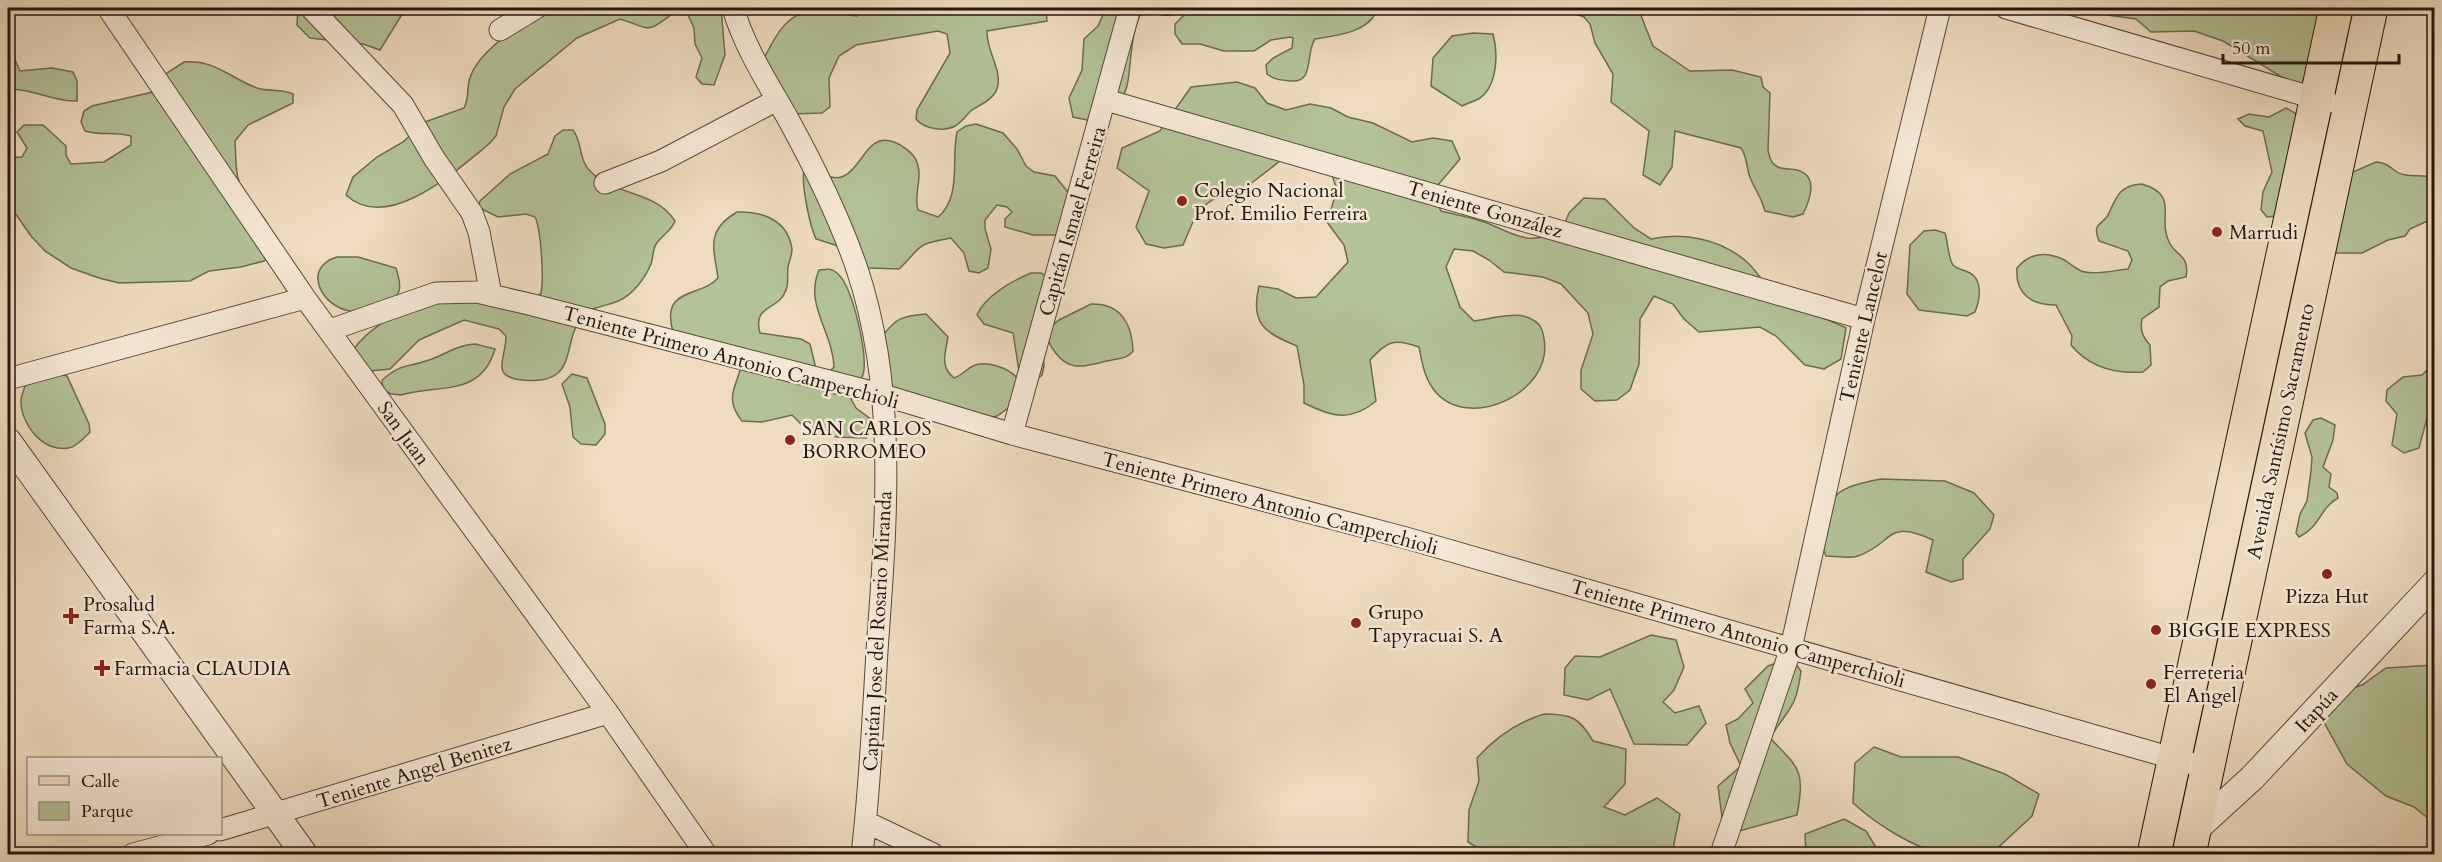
<svg xmlns="http://www.w3.org/2000/svg" width="2442" height="862" viewBox="0 0 2442 862" font-family="Cardo,serif">
<rect width="100%" height="100%" fill="#efdcc0"/>
<filter id="stains"><feTurbulence type="fractalNoise" baseFrequency=".00333" numOctaves="4"/><feColorMatrix values="0 0 0 0 .2 0 0 0 0 .09 0 0 0 0 .02 0 0 0 .5 -.17"/></filter>
<radialGradient id="worn" r=".72"><stop offset=".6" stop-color="#630" stop-opacity="0"/><stop offset="1" stop-color="#630" stop-opacity=".3"/></radialGradient>
<!-- green -->
<path fill="#b3c297" stroke="#6b6c52" stroke-width="1.5" d="M298 8H406L380 50 363 44 310 38 297 25Z
M556 8H721L725 55 714 85 702 84 696 77 702 58 695 44 694 28 687 13 676 11C645 35 653 29 620 19L577 38 515 89 504 107 496 136 489 144C457 170 388 234 346 195L353 177 377 157 403 142 425 122 464 108C469 98 467 90 469 81 477 49 528 19 556 8Z
M864 8H1046L1047 21 987 31C986 50 1001 68 998 85 996 98 982 104 972 110 966 115 962 122 955 126 944 132 924 129 916 119L917 110 950 53 947 34 938 31 856 45 839 56 829 78 830 107 822 113 791 114 763 60C779 30 789 7 829 10 839 11 847 15 857 16L865 10Z
M1106 8H1184C1170 20 1160 15 1144 8 1126 34 1134 83 1122 97 1115 106 1102 113 1092 121L1073 117 1069 98 1082 70 1084 39 1098 26Z
M1191 8H1377C1372 32 1335 36 1315 39 1305 53 1315 83 1291 81 1281 80 1275 80 1267 74L1266 65 1273 58 1292 48 1293 38 1290 37 1271 40 1254 51H1224L1200 44H1182L1175 34V24Z
M1560 8H1638L1653 46 1690 71 1732 70 1761 77 1763 87 1770 93 1768 151C1770 158 1771 164 1778 167 1783 170 1791 168 1797 170 1819 176 1810 200 1803 214L1793 217 1765 211C1761 196 1757 193 1751 180 1746 170 1748 158 1741 148L1675 131 1672 167 1660 185 1643 175 1649 131 1611 102 1613 74 1595 43 1590 24 1584 17Z
M2088 8H2358L2338 84 2316 98 2223 41 2194 31 2151 32 2136 19 2107 15Z
M1473 33 1493 34C1498 52 1498 85 1480 98 1475 101 1468 103 1462 106L1431 86 1433 58 1452 36Z
M8 44 20 71 52 68 73 72 77 81V101C52 102 33 88 8 89Z
M184 62C214 59 230 78 257 88 269 92 281 88 293 94V103L248 125 235 141C236 156 235 174 241 187 255 218 274 212 272 253L264 261 241 267 209 271 190 281 119 283 99 278 71 268 45 251 31 236 8 203V158L22 157 27 148 17 132 24 125H43L66 146V155L71 164 104 162 131 145V136C115 131 100 136 85 131L81 122 84 111 92 106 157 91 167 73Z
M1237 82 1255 88 1267 103 1286 110 1310 104 1331 108 1348 117 1373 123 1412 142 1433 138 1452 141 1460 159 1432 192 1441 211C1456 215 1472 217 1487 223 1519 236 1527 246 1562 230L1569 213 1584 198 1605 199 1634 228 1651 239C1684 232 1721 239 1747 262 1757 271 1764 285 1775 293 1792 307 1825 318 1846 328L1841 359 1824 369 1805 365 1776 336 1760 327 1699 332 1684 319 1673 304 1654 296 1640 319 1639 364 1630 390 1617 400 1595 401 1581 389V370L1593 334 1588 313 1561 284 1543 277 1504 272 1489 260 1473 251 1454 249 1446 267 1460 307 1474 321C1490 319 1519 310 1533 320 1541 324 1543 331 1544 339 1554 393 1467 433 1434 390 1424 377 1422 362 1419 347 1394 338 1387 341 1370 360L1376 401C1351 422 1332 417 1304 403V385L1297 346C1264 333 1250 323 1259 286L1278 289 1296 298 1316 297 1348 262 1344 245 1327 222 1337 190 1331 172 1300 157 1280 161 1249 185 1232 195 1214 199 1198 210 1183 245 1164 248 1146 244 1136 227 1149 191 1117 168 1122 148 1160 131 1191 87Z
M2286 108 2295 113 2300 122 2276 216 2267 217 2261 210 2263 192 2272 172 2263 131 2245 126 2238 119 2249 114 2269 117Z
M976 124 1003 133 1017 149 1026 166 1034 172 1055 176 1075 201 1066 235H1033L1005 227V219L1012 212 1007 207 997 205 985 220V229L991 249 988 268 979 273 969 271 964 253 951 238C913 245 924 245 899 269L868 268 858 264 852 256 835 245 816 239C810 226 801 185 804 170 817 170 832 182 844 176 863 167 867 132 894 142 902 145 912 152 916 160 924 176 913 194 918 210L938 217C962 197 951 159 957 132L966 126Z
M2326 126 2331 129 2196 738Z
M563 130H573C583 143 578 160 591 172 615 196 655 190 675 221 671 232 660 236 655 246 653 251 653 258 651 264 645 278 633 295 618 301 607 306 593 306 584 315 559 341 582 386 523 380 489 377 506 359 506 336L499 329 464 320 419 340 390 369 360 372 353 350C366 331 403 306 426 302 456 297 503 300 534 299L541 293C544 279 541 229 535 217L526 214 498 217 478 207 480 201 510 174 548 154 555 136Z
M2376 162C2392 163 2393 174 2406 175 2416 177 2424 174 2434 178V218L2410 229 2405 236 2388 240 2362 253H2329L2346 175Z
M2142 184C2180 195 2157 217 2169 242 2176 257 2190 254 2186 277L2168 281 2160 287 2159 307 2142 319C2140 330 2142 336 2150 345L2151 365 2143 372C2116 374 2090 368 2071 345L2072 336 2056 305C2031 305 2015 294 2017 268 2028 255 2043 251 2060 258 2069 261 2075 270 2085 272 2097 275 2116 270 2128 269L2132 260 2128 251 2099 241C2091 221 2104 226 2109 213 2117 195 2121 185 2142 184Z
M737 212C762 211 788 220 792 249 792 255 789 262 788 267 787 275 789 283 786 290 779 311 752 304 760 333L801 339 810 344 817 373 827 374 834 367C833 332 804 305 819 270 827 269 831 268 837 273 853 286 866 350 864 370 863 381 854 389 851 399L856 408 872 420 874 432 866 438 837 437 807 430 792 415 762 422 742 421C722 396 739 385 742 361L673 332C660 286 701 298 718 278 714 248 705 231 737 212Z
M1935 230 1945 233C1948 242 1948 258 1953 265 1957 269 1964 270 1970 273 1983 280 1980 300 1975 312L1967 316 1919 310 1907 294 1910 245 1924 231Z
M337 257H358L396 268C402 287 403 298 382 303 372 306 360 312 350 311 322 307 301 268 337 257Z
M1031 273H1041L1056 283 1043 345 1044 366 1042 375 1034 382 1019 371 1013 333 984 324 977 315C985 296 1012 281 1031 273Z
M1091 304C1120 303 1132 323 1133 351 1127 359 1120 358 1112 360 1090 364 1071 375 1055 352 1050 345 1046 339 1047 330L1059 320Z
M926 314 948 337C945 354 940 367 954 378 963 375 966 369 973 366 986 360 1009 368 1017 378L1011 406 997 416 986 419 895 393 876 344C894 321 896 316 926 314Z
M475 344 495 349C481 397 440 384 401 395L391 394 383 390 382 380C401 364 404 368 426 361 444 356 455 345 475 344Z
M2429 368 2434 369V413L2427 418 2419 448 2404 453 2392 445 2397 414 2386 401 2387 390 2403 377 2422 375Z
M53 373 67 376 89 424 90 432C85 437 79 444 72 447 45 456 20 424 21 400 21 396 24 390 25 386Z
M572 374 587 378 605 424V434L596 445 581 444 573 437 570 407 562 384Z
M2321 418 2335 425 2333 440 2323 467 2331 474 2329 487 2337 493 2338 498C2319 509 2321 526 2299 537L2296 533 2300 514 2307 501 2311 471 2312 457 2305 433 2313 420Z
M1881 479 1945 481 1974 493 1994 515 1990 529 1963 559V579L1951 582 1926 572 1933 540C1885 518 1895 543 1858 556 1849 559 1835 556 1826 556L1818 537C1834 491 1832 489 1881 479Z
M1651 635 1676 640 1684 667 1674 690 1663 702 1675 713 1699 706 1706 723 1687 745 1634 744 1610 689 1588 700 1564 695 1565 668 1575 656 1600 657Z
M1791 658 1801 671C1796 710 1789 707 1770 738 1800 769 1805 770 1797 815L1732 833 1722 817 1718 786 1741 766 1730 743 1726 725 1738 719 1753 703 1745 689 1768 666Z
M2434 665V823L2414 807 2386 796 2347 764 2320 715 2335 694 2362 685 2386 668Z
M1544 714C1571 714 1579 717 1593 741L1626 749 1625 784 1604 807 1625 815 1657 798 1680 814 1672 854H1488L1468 842 1469 810 1479 781 1477 758C1495 738 1518 722 1544 714Z
M1874 747 1901 757H1958L2005 774 2039 794 2032 816 1991 854C1976 855 1958 857 1943 854 1913 848 1875 823 1853 803L1855 763Z
M1844 819 1866 831 1880 854H1806L1805 834Z"/>
<g fill="none" stroke-linecap="round" stroke-linejoin="round">
<defs>
<path id="minor" d="M108 8 305 298 608 713 706 854
M311 8 403 105 434 158 472 213 479 232 491 295
M733 8C744 46 767 82 787 117 814 166 839 216 857 269 898 391 886 525 877 651 873 719 870 787 862 854
M2006 8 2328 102
M500 30 536 8
M1106 100 1864 319
M605 183 661 161 777 100
M330 330 436 293 477 292 529 304 883 395 1012 434 1406 538 2207 768
M8 379 305 298
M1012 434 1130 8
M866 822 933 854
M220 830 608 713
M133 854 208 834
M1721 854 1791 648 1864 319 1940 8"/>
<path id="tertiary" d="M8 441 304 854
M2194 831 2252 778 2434 584"/>
<path id="primary" d="M2154 854 2336 8
M2189 854 2371 8"/>
</defs>
<!-- minor casing -->
<use href="#minor" stroke="#564839" stroke-width="23"/>
<!-- tertiary casing -->
<use href="#tertiary" stroke="#564839" stroke-width="28"/>
<!-- primary casing -->
<use href="#primary" stroke="#23160c" stroke-width="35"/>
<!-- minor -->
<use href="#minor" stroke="#f5e8d6" stroke-width="21"/>
<!-- tertiary -->
<use href="#tertiary" stroke="#f5e8d6" stroke-width="26"/>
<!-- primary -->
<use href="#primary" stroke="#efdcc0" stroke-width="33"/>
</g>
<!-- markers -->
<g fill="#8f2418" stroke="#f5e8d6" stroke-width="2">
<circle cx="1182" cy="201" r="6"/>
<circle cx="2217" cy="232" r="6"/>
<circle cx="790" cy="440" r="6"/>
<circle cx="2327" cy="574" r="6"/>
<path d="M68 607h6v6h6v6h-6v6h-6v-6h-6v-6h6z"/>
<circle cx="1356" cy="623" r="6"/>
<circle cx="2156" cy="630" r="6"/>
<path d="M99 659h6v6h6v6h-6v6h-6v-6h-6v-6h6z"/>
<circle cx="2151" cy="684" r="6"/>
</g>
<g text-anchor="middle" stroke-width="5" stroke-linejoin="round" paint-order="stroke">
<!-- poi labels -->
<g font-size="20" fill="#23160c" stroke="#f5e8d6" text-anchor="start">
<text x="1194" y="197">Colegio Nacional<tspan x="1194" dy="23">Prof. Emilio Ferreira</tspan></text>
<text x="2229" y="239">Marrudi</text>
<text x="802" y="435">SAN CARLOS<tspan x="802" dy="23">BORROMEO</tspan></text>
<text x="2327" y="603" text-anchor="middle">Pizza Hut</text>
<text x="83" y="611">Prosalud<tspan x="83" dy="23">Farma S.A.</tspan></text>
<text x="1368" y="619">Grupo<tspan x="1368" dy="23">Tapyracuai S. A</tspan></text>
<text x="2168" y="637">BIGGIE EXPRESS</text>
<text x="114" y="675">Farmacia CLAUDIA</text>
<text x="2163" y="679">Ferreteria<tspan x="2163" dy="23">El Angel</tspan></text>
</g>
<!-- street labels -->
<g font-size="20" fill="#23160c" stroke="#f5e8d6">
<text transform="translate(1485 209) rotate(16)" y="7">Teniente González</text>
<text transform="translate(1072 221) rotate(-74)" y="7">Capitán Ismael Ferreira</text>
<text transform="translate(1863 327) rotate(-77)" y="7">Teniente Lancelot</text>
<text transform="translate(731 357) rotate(15)" y="7">Teniente Primero Antonio Camperchioli</text>
<text transform="translate(2280 431) rotate(-78)" y="7">Avenida Santísimo Sacramento</text>
<text transform="translate(404 433) rotate(54)" y="7">San Juan</text>
<text transform="translate(1270 503) rotate(15)" y="7">Teniente Primero Antonio Camperchioli</text>
<text transform="translate(877 631) rotate(-87)" y="7">Capitán Jose del Rosario Miranda</text>
<text transform="translate(1738 633) rotate(16)" y="7">Teniente Primero Antonio Camperchioli</text>
<text transform="translate(2316 710) rotate(-47)" y="7">Itapúa</text>
<text transform="translate(414 772) rotate(-17)" y="7">Teniente Angel Benitez</text>
</g>
</g>
<!-- margin -->
<rect width="2442" height="862" fill="none" stroke="#efdcc0" stroke-width="30"/>
<rect x="9" y="9" width="2424" height="844" fill="none" stroke="#23160c" stroke-width="3"/>
<rect x="15" y="15" width="2412" height="832" fill="none" stroke="#23160c" stroke-width="1.5"/>
<!-- legend -->
<rect x="27" y="757" width="195" height="78" fill="#f5e8d6" stroke="#a19485" stroke-width="1.5"/>
<rect x="39" y="776" width="30" height="9" fill="#efdcc0" stroke="#a19485" stroke-width="1.5"/>
<text x="81" y="787" font-size="18" fill="#23160c">Calle</text>
<rect x="39" y="802" width="30" height="18" fill="#b3c297" stroke="#a19485" stroke-width="1.5"/>
<text x="81" y="817" font-size="18" fill="#23160c">Parque</text>
<!-- scale -->
<path d="M2223 54v9h176v-9" fill="none" stroke="#23160c" stroke-width="3"/>
<text x="2232" y="54" font-size="18" fill="#23160c" stroke="#f5e8d6" stroke-width="4.5" paint-order="stroke">50 m</text>
<rect width="100%" height="100%" filter="url(#stains)"/>
<rect width="100%" height="100%" fill="url(#worn)"/>
</svg>
